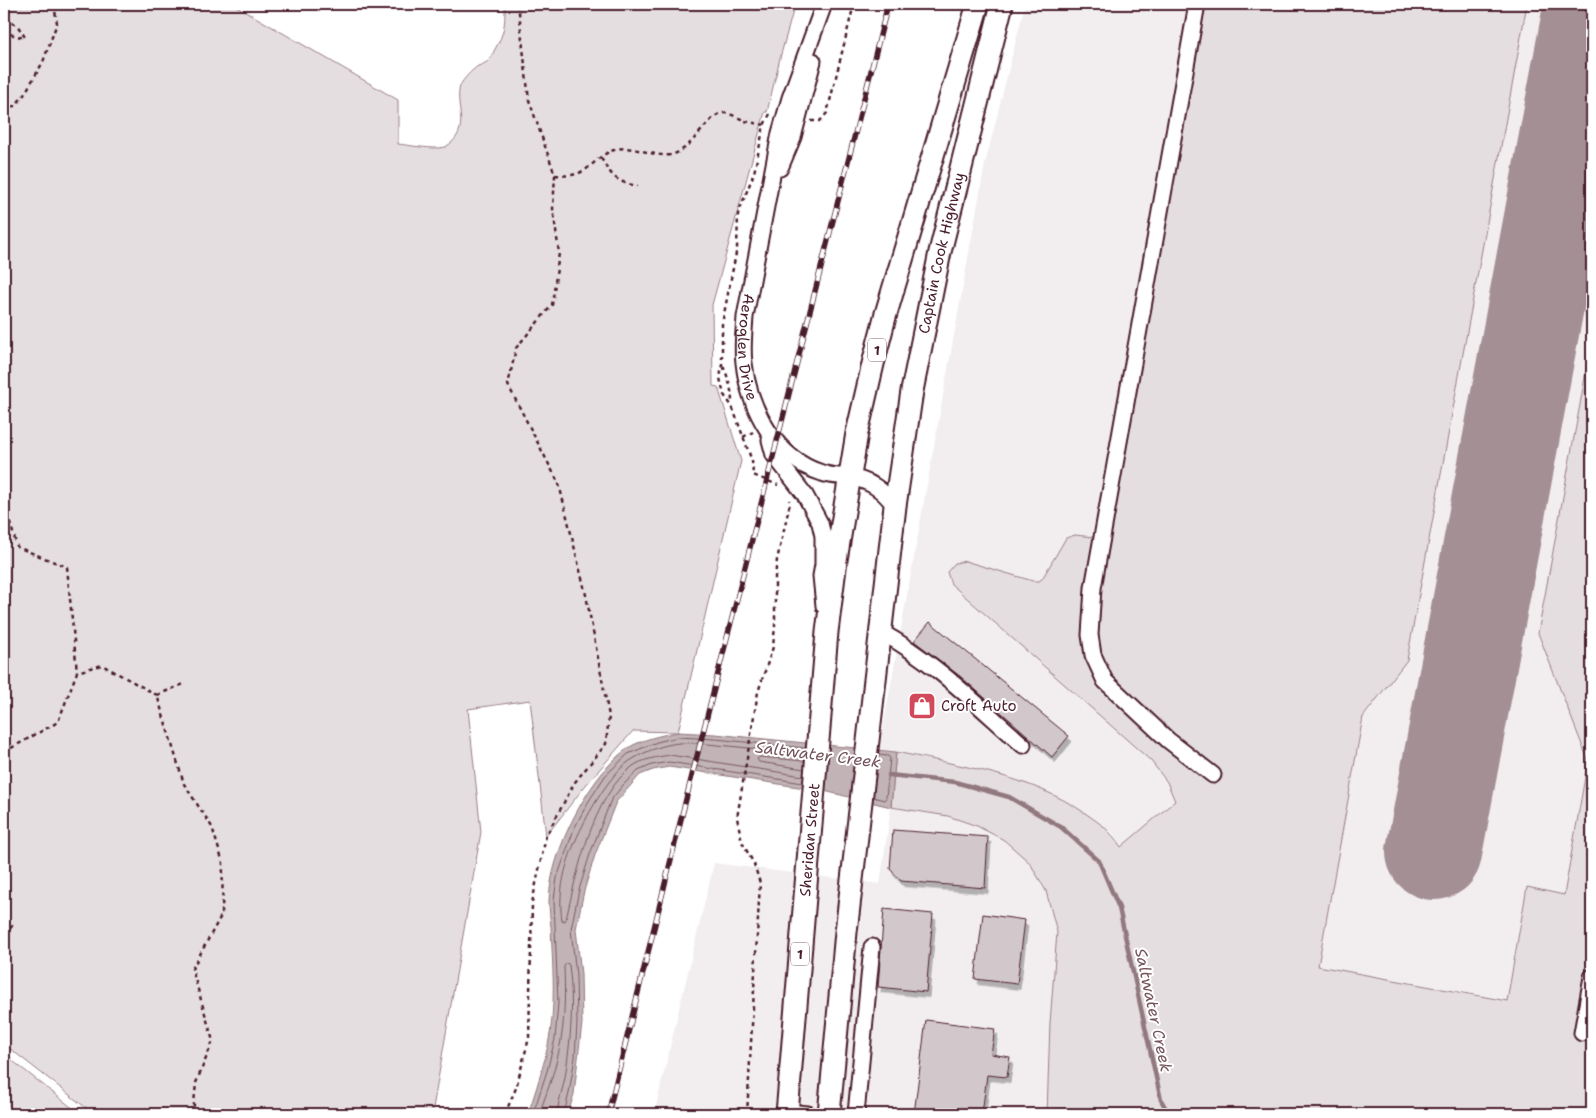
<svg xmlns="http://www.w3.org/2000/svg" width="1596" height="1118" viewBox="0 0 1596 1118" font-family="'Shantell Sans',sans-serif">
<defs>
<filter id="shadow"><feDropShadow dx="3" dy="5.5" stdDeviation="0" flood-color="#0004"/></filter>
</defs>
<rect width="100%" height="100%" fill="#fff"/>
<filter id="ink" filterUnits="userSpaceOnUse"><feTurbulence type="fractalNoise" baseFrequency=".02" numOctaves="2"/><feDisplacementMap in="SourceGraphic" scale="10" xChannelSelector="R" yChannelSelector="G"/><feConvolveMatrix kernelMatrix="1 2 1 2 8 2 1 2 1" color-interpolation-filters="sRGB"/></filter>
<g filter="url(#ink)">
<!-- built -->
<path fill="#f2eeef" d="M1025 4H1592V1114L1137 870 1111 831 896 752 879 750 985 164Z
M891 807 948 816 977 826 1004 840 1030 863 1046 891 1057 932 1050 1023 1047 1114H654L714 863 880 884Z"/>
<!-- green -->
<path fill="#e5dee0" stroke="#987e86" d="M4 4H233L398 100V144C408 145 440 151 447 146 472 129 454 107 460 86 463 79 472 70 478 66 481 65 486 63 488 61 491 59 493 54 494 51 505 32 505 25 505 4H795L780 58 767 112H765L712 305 713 386 718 387 741 461 678 732 633 731 585 786 546 836 530 700 468 709 481 832 432 1114H94L4 1044Z
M1197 4H1527L1407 660 1363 717 1318 966 1507 1001 1527 887 1564 895 1588 760 1538 633 1592 339V1114H1047L1050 1023 1057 932 1046 891 1030 863 1004 840 977 826 948 816 891 807 896 752C961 766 1029 775 1085 813 1102 825 1109 829 1121 847L1175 801 1167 782 1151 761 951 584 947 572 955 563 965 561 1033 581H1039L1042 579 1066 538 1075 535 1102 538Z
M4 1054 80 1114H4Z"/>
<!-- water -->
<path fill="#c1b3b6" stroke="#91787e" d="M678 732 715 734 896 752 891 807 824 791 669 767 653 770 640 775 616 802 595 855 584 891 576 929 581 974 582 1023 574 1094 568 1114H528C540 1078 552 1042 553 1003 554 978 552 952 551 927 550 918 549 909 549 901 550 853 587 780 624 751 637 740 662 735 678 732Z"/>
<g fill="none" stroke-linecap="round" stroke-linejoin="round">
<!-- shore -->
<path stroke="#7a5a63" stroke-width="1" d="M804 769 759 762 757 759 760 757 804 761
M803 776 670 755C658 757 643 759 633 766 593 795 576 874 566 920L564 921 562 920C557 888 568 854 583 825 593 805 613 770 633 759 646 751 665 744 680 743 696 742 713 745 729 746 754 749 780 751 805 754
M873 797 884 800 886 798 890 758 888 756 878 755
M533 1114 547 1071 555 1039 558 1003 554 900 557 878 574 829 587 804 605 776 628 754 657 742 678 737 715 739 805 748
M539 1114C548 1090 557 1065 561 1040 565 1015 565 991 564 966L567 963 569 965C574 1002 571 1040 565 1077 563 1089 558 1102 557 1114
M564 1114 569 1093 575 1057 577 1023 576 975 571 929 579 890 590 854 611 800 623 785 638 771 652 765 669 762 803 783"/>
<!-- stream -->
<path stroke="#91787e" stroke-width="4.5" d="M889 775 955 782 1009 797 1061 827 1099 861 1119 908 1161 1100 1169 1114"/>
<!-- runway -->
<path stroke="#a48f95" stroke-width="96" d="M1434 852 1592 4"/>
</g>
<!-- building -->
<path fill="#d2c7cb" stroke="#4a1f2b" filter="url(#shadow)" d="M930 622 1069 736 1052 757 961 677 914 641Z
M893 830 988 837 985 888 901 881 890 869Z
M884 909 933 914 926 992 878 987Z
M983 914 1025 920 1017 984 975 979Z
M926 1020 995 1029 991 1054 1010 1057 1007 1077 987 1075 982 1114H914Z"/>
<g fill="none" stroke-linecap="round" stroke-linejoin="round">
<defs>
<g id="minor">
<path id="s1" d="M824 4 790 98 780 133 745 317C744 333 742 348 744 363 749 409 776 459 822 473 830 476 840 476 848 477 870 480 883 490 895 506"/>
<path d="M1197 4 1093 588 1090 635 1093 655 1105 681 1168 740 1213 775"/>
<path d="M780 168 793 137 813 61"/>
<path d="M770 440 774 455 805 495 820 523 823 536V565L821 576 824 606"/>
<path d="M881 632C934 661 977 705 1023 745"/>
<path d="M1582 1033 1592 977"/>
<path d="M787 1112 808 1114"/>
<path d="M856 1114 872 947"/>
</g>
<g id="highway">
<path id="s2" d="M787 1114 827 632 836 560 857 433 873 364 885 317 978 4"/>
<path id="s3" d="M829 1114 846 932 895 506 912 391 940 252 1002 4"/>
</g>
</defs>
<!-- minor casing -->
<use href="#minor" stroke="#4a1f2b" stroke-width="19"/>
<!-- highway casing -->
<use href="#highway" stroke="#4a1f2b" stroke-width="25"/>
<!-- path -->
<path stroke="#4a1f2b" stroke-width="2.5" stroke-dasharray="4 4" stroke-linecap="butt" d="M4 20 17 25 25 37 24 38 10 34H4
M4 107 15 106 24 95 43 62 57 23 54 4
M770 114 764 125 754 173 738 214 737 248 722 324V366L720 378 724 395 732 406 752 461 753 475 778 485
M811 121H820L827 113 854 4
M601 158C612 177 616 182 638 186
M555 175C593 179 589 157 617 149 634 145 653 157 670 155 693 151 708 113 724 113 730 113 739 118 745 121 751 123 758 123 764 125
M723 366C729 379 732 390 732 404
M743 437 753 432
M4 507 8 515 17 547 67 567 77 672
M157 695 184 684
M4 752 58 722 77 672 102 665 157 695 184 784 212 827 223 863 222 914 192 969 213 1041 196 1083 193 1114
M4 923 12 926 4 936
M505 1114 516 1088 529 1038 532 903 546 836 575 782 606 744 609 716 586 595 559 484 508 385 516 348 552 305 559 253 553 209 555 175 529 100 518 4
M747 1114 760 883 754 864 742 842 737 818 758 692 773 647 775 626V577L777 560 790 503 789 500"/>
<!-- minor -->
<use href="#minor" stroke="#fff" stroke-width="15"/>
<!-- highway -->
<use href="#highway" stroke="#fff" stroke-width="21"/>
<defs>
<path id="rail" d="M608 1114 681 819 888 4"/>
</defs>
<!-- rail casing -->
<use href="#rail" stroke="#4a1f2b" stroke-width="5.5"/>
<!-- rail -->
<use href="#rail" stroke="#fff" stroke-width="4" stroke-dasharray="11" stroke-linecap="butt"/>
</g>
</g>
<!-- icons -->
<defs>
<symbol id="shop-square" viewBox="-11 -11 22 22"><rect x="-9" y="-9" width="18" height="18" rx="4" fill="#d1495b" stroke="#fff"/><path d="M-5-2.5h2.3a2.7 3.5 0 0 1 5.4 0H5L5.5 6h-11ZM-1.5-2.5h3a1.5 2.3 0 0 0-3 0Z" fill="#fff"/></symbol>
</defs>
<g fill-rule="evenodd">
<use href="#shop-square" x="906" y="690" width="32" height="32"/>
</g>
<g text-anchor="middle" stroke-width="4" stroke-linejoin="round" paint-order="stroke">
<!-- shield labels -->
<g fill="#fff" stroke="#80626b" stroke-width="1">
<rect x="868" y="338.5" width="18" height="23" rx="4"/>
<rect x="791" y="942.5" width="18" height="23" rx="4"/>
</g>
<g font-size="14" font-weight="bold" fill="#4a1f2b">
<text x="877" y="355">1</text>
<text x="800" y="959">1</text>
</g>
<!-- street labels -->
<g font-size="15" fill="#4a1f2b" stroke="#fff">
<text dy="5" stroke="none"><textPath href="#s3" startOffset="869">Captain Cook Highway</textPath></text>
<text dy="5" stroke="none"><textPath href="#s1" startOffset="354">Aeroglen Drive</textPath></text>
<text dy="5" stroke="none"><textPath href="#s2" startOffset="275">Sheridan Street</textPath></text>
</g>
<!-- poi labels -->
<g font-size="15" fill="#4a1f2b" stroke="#fff" text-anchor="start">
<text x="941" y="711">Croft Auto</text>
</g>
<!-- water labels -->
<g font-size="16" font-style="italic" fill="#74535c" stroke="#fff">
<text transform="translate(818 754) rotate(7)" y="6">Saltwater Creek</text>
<text transform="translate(1154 1010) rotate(78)" y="6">Saltwater Creek</text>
</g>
</g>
<!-- margin -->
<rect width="1596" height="1118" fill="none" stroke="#fff" stroke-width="20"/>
<rect x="10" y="10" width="1576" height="1098" fill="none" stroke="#4a1f2b" stroke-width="2" filter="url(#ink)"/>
</svg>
